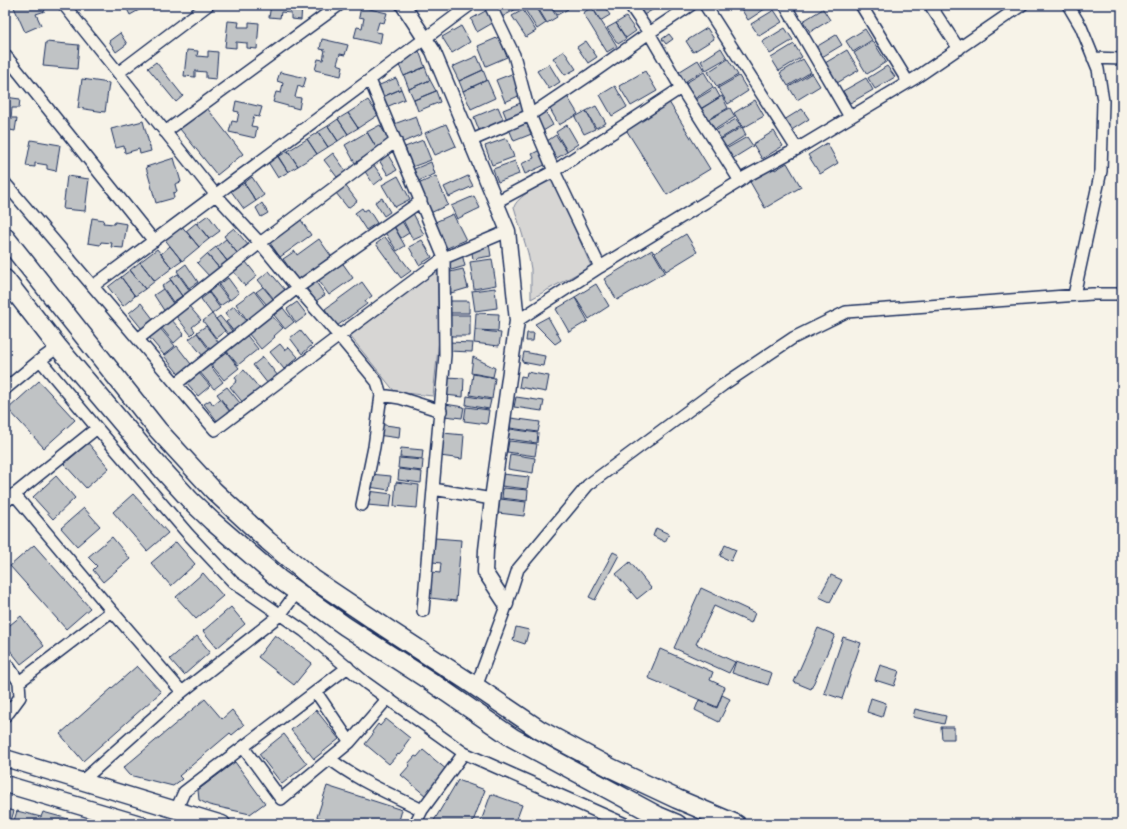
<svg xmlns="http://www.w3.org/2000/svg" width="1127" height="829" viewBox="0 0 1127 829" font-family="Mynerve,sans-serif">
<rect width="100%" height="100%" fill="#f7f3e8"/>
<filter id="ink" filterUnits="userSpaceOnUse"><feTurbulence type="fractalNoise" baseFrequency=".025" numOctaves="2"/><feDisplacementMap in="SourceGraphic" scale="8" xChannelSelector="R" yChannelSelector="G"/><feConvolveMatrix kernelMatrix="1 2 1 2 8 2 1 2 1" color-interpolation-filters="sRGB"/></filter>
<g filter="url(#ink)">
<!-- park -->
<path fill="#d7d6d4" stroke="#798299" d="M549 181H554L591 266 531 299V269L528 253 514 207C517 197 539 185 549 181Z
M437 270 439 339 433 396 395 392 350 336Z"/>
<!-- building -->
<path fill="#c0c3c5" stroke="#1b2f5e" d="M13 5H42L45 11 36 14 41 25 25 32Z
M125 5H148L130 15Z
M271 5H302L301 20 291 19V13L281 12 280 18 269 17Z
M495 5H516L518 8 502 17Z
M529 5H535L546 23 537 29 524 8Z
M536 5H549L557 17 547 23Z
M551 5H565L568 9 557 15Z
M591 5H603L610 15 600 21Z
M636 5H652L654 9 642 16Z
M743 5H771L748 20 740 7Z
M361 7 387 13 384 23 379 22 376 32 382 33 380 44 354 38 357 27 362 28 364 18 359 17Z
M592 7 617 46 607 52 583 13Z
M489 9 496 21 477 32 471 19Z
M823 9 830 20 810 32 803 21Z
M523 10 536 31 526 37 512 16Z
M774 10 782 22 759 36 751 24Z
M626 17 636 31 626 38 616 23Z
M228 21 239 22 238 27H249V22L259 23 257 49 247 48V43L236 42V48L225 47Z
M616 23 626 39 618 44 607 28Z
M461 26 470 42 452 53 442 37Z
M707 28 714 39 693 52 686 41Z
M785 28 793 40 770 54 762 42Z
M865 29 872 40 853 52 846 41Z
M120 33 127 44 116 52 109 41Z
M669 34 673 39 666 44 662 39Z
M836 35 842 45 822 57 816 47Z
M499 37 507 57 486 66 478 46Z
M322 39 348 45 345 55 340 54 337 64 343 66 341 76 315 70 318 59 323 60 325 50 320 49Z
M586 41 597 57 588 63 577 47Z
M873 41 886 62 867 74 854 53Z
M46 42 79 45 77 69 43 66Z
M794 44 802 57 779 71 771 58Z
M721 48 727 58 706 70 701 61Z
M187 50 198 51 197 56 208 57V51L218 52 216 79 206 78V72L195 71V77L184 76Z
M847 50 859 70 837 83 825 63Z
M419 51 425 67 404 76 397 61Z
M564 51 576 69 565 75 553 58Z
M477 56 483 70 459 81 452 67Z
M728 59 738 75 717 87 708 72Z
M803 59 811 72 788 86 780 73Z
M698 60 704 70 683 83 677 73Z
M156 62 183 96 176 102 148 68Z
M549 64 560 82 549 89 537 71Z
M887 66 895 77 875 89 868 78Z
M425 67 430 80 409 89 404 76Z
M483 70 487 80 463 91 459 81Z
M645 71 657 91 631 106 619 86Z
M280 72 306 78 303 88 298 86 295 97 301 98 299 109 273 102 276 92 281 93 283 83 277 81Z
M704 72 713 87 693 100 684 84Z
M514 73 523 94 505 102 496 80Z
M812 73 820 86 797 100 789 87Z
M739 76 748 91 728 104 718 88Z
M396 78 401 89 380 98 375 87Z
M866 78 873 90 850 103 843 91Z
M82 79 109 83 105 112 78 108Z
M430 80 436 91 414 100 409 89Z
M487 80 495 98 471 109 463 91Z
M615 86 627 107 612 116 600 95Z
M715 88 720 97 700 109 695 100Z
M401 89 405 99 384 108 380 98Z
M436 91 440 102 418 111 414 100Z
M567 96 578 114 559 125 549 107Z
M722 96 728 108 707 120 701 109Z
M5 97 20 99 19 108H12L11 118H17L15 131 5 129Z
M368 100 378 115 358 128 348 113Z
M755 100 764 116 743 128 734 113Z
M236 101 262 107 259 117 254 116 251 126 257 127 255 138 229 132 232 121 237 122 239 112 234 111Z
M523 102 527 112 507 120 503 110Z
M669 102 710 169 667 195 625 128Z
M596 106 606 123 596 128 586 111Z
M498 107 504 121 479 130 474 117Z
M207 108 243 154 217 175 180 129Z
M730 108 735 117 714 130 708 120Z
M544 109 553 125 543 131 533 115Z
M802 109 809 119 790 131 784 120Z
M586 111 595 129 584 134 575 117Z
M348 113 358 128 348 134 338 119Z
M416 116 422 134 401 143 394 124Z
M338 119 348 134 338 141 328 126Z
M736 119 741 126 720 139 715 131Z
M143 121 151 151 140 154 139 149 125 153 124 146 116 148 111 129Z
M529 121 534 133 514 141 509 129Z
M446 124 456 146 435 155 425 133Z
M380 125 390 142 377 149 367 132Z
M567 125 578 144 567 151 556 132Z
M328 126 338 141 328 147 318 132Z
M742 127 746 135 725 148 720 140Z
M774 131 783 146 762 159 753 144Z
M318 132 328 147 317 154 307 139Z
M367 132 377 149 355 163 345 145Z
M556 135 567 152 557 158 547 141Z
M747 137 753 146 732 159 726 149Z
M507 138 514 157 492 165 485 146Z
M307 139 317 154 298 166 288 151Z
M31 140 60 145 56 171 47 169V165L35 163V167L26 166Z
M423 140 431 160 412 167 405 147Z
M827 143 838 163 820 174 808 155Z
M540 150 547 164 525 174 521 164 534 158 532 154Z
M288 151 298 166 288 172 278 157Z
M333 153 346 171 337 177 324 160Z
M388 155 397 170 388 175 379 160Z
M278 156 288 172 278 178 268 162Z
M174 158 181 182 175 184 177 192 173 193 174 198 156 203 146 167Z
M515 161 519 174 498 182 493 169Z
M431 162 435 174 416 182 412 170Z
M787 163 801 187 765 208 749 180 773 166 775 170Z
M373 164 383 178 374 185 364 170Z
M67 176 89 179 85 211 63 209Z
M398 176 410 199 395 207 382 185Z
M436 176 448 205 428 214 416 185Z
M468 176 473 186 449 197 444 187Z
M252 177 264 195 256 201 244 183Z
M244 183 256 201 244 209 231 191Z
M345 185 357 201 348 208 336 193Z
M474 196 480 208 457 219 451 206Z
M382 198 390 212 384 216 375 202Z
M262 203 268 213 261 217 256 208Z
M362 208 364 211 368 209 377 223 366 230 355 213Z
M412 211 424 235 413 240 401 216Z
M453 214 466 240 445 249 433 223Z
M208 215 220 231 209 239 197 223Z
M92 218 104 220 103 223 114 224 115 222 127 224 123 248 111 247 112 243 101 242 100 245 88 243Z
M400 218 409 233 401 238 392 222Z
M301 220 311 235 280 257 270 243Z
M196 223 209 239 199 247 186 231Z
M180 224 199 247 182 261 163 237Z
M393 225 405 246 397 251 384 231Z
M234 228 249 246 238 254 224 236Z
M686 234 697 252 666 271 655 253Z
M385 237 411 271 401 278 376 244Z
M226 239 238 254 228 262 216 247Z
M319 239 331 256 322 263 323 264 299 281 283 259 295 251 297 255Z
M422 240 432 257 419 265 409 247Z
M489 244 491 256 473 259 471 247Z
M170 246 182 261 172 268 161 254Z
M216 247 228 262 220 269 207 254Z
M157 249 172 268 155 281 140 262Z
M652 250 665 272 617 300 604 279Z
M207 254 220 269 210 277 197 263Z
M462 254 465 266 448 271 445 259Z
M492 259 496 285 474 289 470 262Z
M341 261 353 278 329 295 317 278Z
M140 262 155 281 145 289 130 270Z
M246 262 257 276 245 286 234 272Z
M186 264 198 282 189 288 177 271Z
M463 269 468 288 451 293 446 273Z
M130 270 145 289 135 296 121 277Z
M269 271 285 290 274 299 258 280Z
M178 274 190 291 182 296 170 279Z
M121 277 135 296 123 306 108 287Z
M228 278 239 293 230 300 219 285Z
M314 279 325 295 316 301 305 286Z
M171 280 182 296 173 302 162 286Z
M362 282 372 296 365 301 367 304 337 326 325 309Z
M596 284 609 306 589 319 575 297Z
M217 285 229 300 220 306 209 292Z
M263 287 273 299 267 305 256 292Z
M495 288 497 308 475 311 472 291Z
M163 289 174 305 165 312 154 295Z
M254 291 266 307 247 320 236 304Z
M209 293 220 308 212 314 201 299Z
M575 298 588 321 569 332 556 309Z
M449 301H469V313H449Z
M297 302 307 315 296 323 287 309Z
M141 303 154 320 142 329 129 313Z
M189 306 201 320 192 327 195 331 191 335 176 316Z
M234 306 248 322 235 333 226 322 230 319 225 313Z
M283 308 294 322 285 329 274 315Z
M476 313 499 314 498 331 475 330Z
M212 314 225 331 216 338 203 321Z
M271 315 283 328 274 336 275 337 261 349 248 333Z
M449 315H470V336H449Z
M220 316 232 331 228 334 216 319Z
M548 317 561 340 555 344 535 324Z
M171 319 184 334 174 343 161 327Z
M206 326 219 343 211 350 197 332Z
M159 327 175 346 164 355 148 336Z
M300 330 312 345 302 354 290 338Z
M475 330 501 333 499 346 474 343Z
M197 333 210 351 203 356 189 339Z
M245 333 258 349 238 365 225 349Z
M527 333H534L533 341H526Z
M449 342 473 343 472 352 448 351Z
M280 344 285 350 289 347 298 357 284 369 270 352Z
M177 346 194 368 182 378 164 356Z
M225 350 239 368 224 380 209 362Z
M524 352 545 356 543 366 522 362Z
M263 357 278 376 268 384 253 365Z
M473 357 495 368 493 377 471 373Z
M209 364 223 382 214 389 199 371Z
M244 370 261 390 244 404 230 387 237 381 235 377Z
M198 372 210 386 198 396 186 382Z
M527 372 549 376 546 392 519 387 521 376 526 377Z
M473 374 495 378 492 399 470 395Z
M446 377 464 378 463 397 445 395Z
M39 381 75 420 44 448 8 409Z
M227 387 240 403 230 411 217 394Z
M467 396 491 400 489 409 466 405Z
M516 397 544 401 542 411 514 407Z
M220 399 230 412 218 422 204 404 210 400 213 405Z
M445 404 464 407 462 418 444 416Z
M466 407 489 410 487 424 464 421Z
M511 418 540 422 538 432 510 428Z
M378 424 400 427 399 438 377 435Z
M510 429 538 433 537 443 508 439Z
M443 433 464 435 462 459 440 456Z
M509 441 537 444 535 456 507 452Z
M88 443 109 468 86 488 64 464Z
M401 448 423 450 422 459 400 457Z
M510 454 535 458 533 473 508 469Z
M399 458 423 460 422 471 398 468Z
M399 469 422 472 421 483 398 480Z
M370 474 391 476 389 490 369 487Z
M503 474 529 477 527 489 501 486Z
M56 476 75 498 53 519 33 497Z
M396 482 419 485 417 508 394 506Z
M503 488 528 490 527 501 502 498Z
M368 491 392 494 390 507 367 505Z
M133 494 168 533 147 551 113 512Z
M500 499 526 502 524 516 498 513Z
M84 508 100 526 77 546 61 528Z
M656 528 669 534 665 542 653 536Z
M112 537 130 559 103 582 93 570 97 566 88 557Z
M435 538 461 540 456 601 430 598 432 572 440 573 441 563 433 562Z
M176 542 195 564 171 586 151 563Z
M34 545 90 608 66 629 10 566Z
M725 545 736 550 731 561 720 556Z
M613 552 619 555 595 600 589 597Z
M630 562 651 588 637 599 616 574Z
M203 573 223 596 196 619 176 597Z
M831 575 842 580 830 602 819 597Z
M701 588 755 613 751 623 714 606 696 644 735 662 729 673 674 648Z
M231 607 245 624 217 648 203 631Z
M21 616 44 646 21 664 5 644V629Z
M516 627 529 630 525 644 513 640Z
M818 628 835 635 811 689 794 682Z
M275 635 312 663 294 685 258 657Z
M197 636 210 652 184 675 170 659Z
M843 637 861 643 842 699 824 693Z
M660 649 713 672 710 680 725 687 717 707 648 678Z
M736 661 772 673 768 685 732 673Z
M880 665 899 671 894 686 875 680Z
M137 666 161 692 83 761 60 734Z
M722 695 730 699 719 722 695 710 699 700 717 708Z
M871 698 886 703 882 717 867 712Z
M205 699 222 719 232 710 244 725 232 735 230 733 179 776 182 779 173 786 129 775 123 768Z
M915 709 946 716 944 724 913 717Z
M316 710 339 739 314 759 291 730Z
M386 719 410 738 404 746 406 747 399 755 398 754 389 764 365 744 373 734 372 732 378 724 380 726Z
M941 727H954V739H942Z
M284 734 307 764 282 784 259 754Z
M423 750 447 770 426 796 401 775 410 765 408 764 415 756 417 757Z
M235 762 265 803 250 814 209 805 199 800 198 790Z
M458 780 485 790 472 824H432Z
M327 786 402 810 398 824H339L317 817Z
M491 794 522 805 515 824H480Z
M5 809 14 811 10 824H5Z
M17 811 41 817 43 812 83 823 13 824Z
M532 818 548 824H530Z"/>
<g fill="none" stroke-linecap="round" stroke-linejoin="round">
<defs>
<path id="minor" d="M64 5 215 194 260 243 297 288 339 336 377 382 381 395 374 447 362 505
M490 5 514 55 530 115 554 171 600 267
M705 5 797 149
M785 5 850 117
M861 5 908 82
M930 5 959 49
M1068 5 1081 27 1098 69 1103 101 1101 171 1074 295
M5 55 154 241
M1093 58 1122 59
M118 73 208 5
M370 80 444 258 445 355 433 489 423 611
M165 132 339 5
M470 141 530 115 591 74 649 33 691 5
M740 181 745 177 797 149 917 77 1022 5
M5 183 215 430 339 336 444 258 508 231
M496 202 554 171 681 88
M93 286 470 5
M517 321 600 267 740 181 681 88 649 33 630 5
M138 339 260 243 396 141
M40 360 97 428 188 534 233 582 304 631 366 683 464 753 625 824
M176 384 297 288 421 201
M5 389 40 360 58 347
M381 395 400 398 441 411
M433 489 492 499
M14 494 112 611 182 692
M5 502 97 428
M5 661 19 682 20 697 9 712 5 716
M19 682 112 611
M476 687 505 609 518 569 588 485 723 385 793 338 846 312 1092 294H1122
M316 692 350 742
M243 747 281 799 350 742 388 698
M330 759C358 781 391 794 422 810
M82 781 182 692 280 615 297 592
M176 810 184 792 348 667
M415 824 422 810 464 753"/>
<path id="tertiary" d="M403 5 433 51 508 231 517 321 492 499 486 550 485 572 506 604"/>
<path id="secondary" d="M5 758 222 824
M5 784 140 824"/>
<path id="trunk" d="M5 237 158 430 214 491 268 541 313 579 386 628 466 680 540 730 611 768 677 799 736 824
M5 279 58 347 150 456 190 500 212 521 279 579 345 626 433 683 513 738 658 816 677 824"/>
</defs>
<!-- minor casing -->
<use href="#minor" stroke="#1b2f5e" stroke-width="14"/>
<!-- tertiary casing -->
<use href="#tertiary" stroke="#1b2f5e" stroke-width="17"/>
<!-- secondary casing -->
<use href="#secondary" stroke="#1b2f5e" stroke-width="19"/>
<!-- trunk casing -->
<use href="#trunk" stroke="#1b2f5e" stroke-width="21"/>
<!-- minor -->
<use href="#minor" stroke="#f7f3e8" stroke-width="11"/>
<!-- tertiary -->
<use href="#tertiary" stroke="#f7f3e8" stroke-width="14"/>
<!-- secondary -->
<use href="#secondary" stroke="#f7f3e8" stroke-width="16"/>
<!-- trunk -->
<use href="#trunk" stroke="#f7f3e8" stroke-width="18"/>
</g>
</g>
<!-- margin -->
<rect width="1127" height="829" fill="none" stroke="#f7f3e8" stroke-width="20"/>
<rect x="10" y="10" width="1107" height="809" fill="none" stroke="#1b2f5e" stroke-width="1.5" filter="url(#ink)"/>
</svg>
